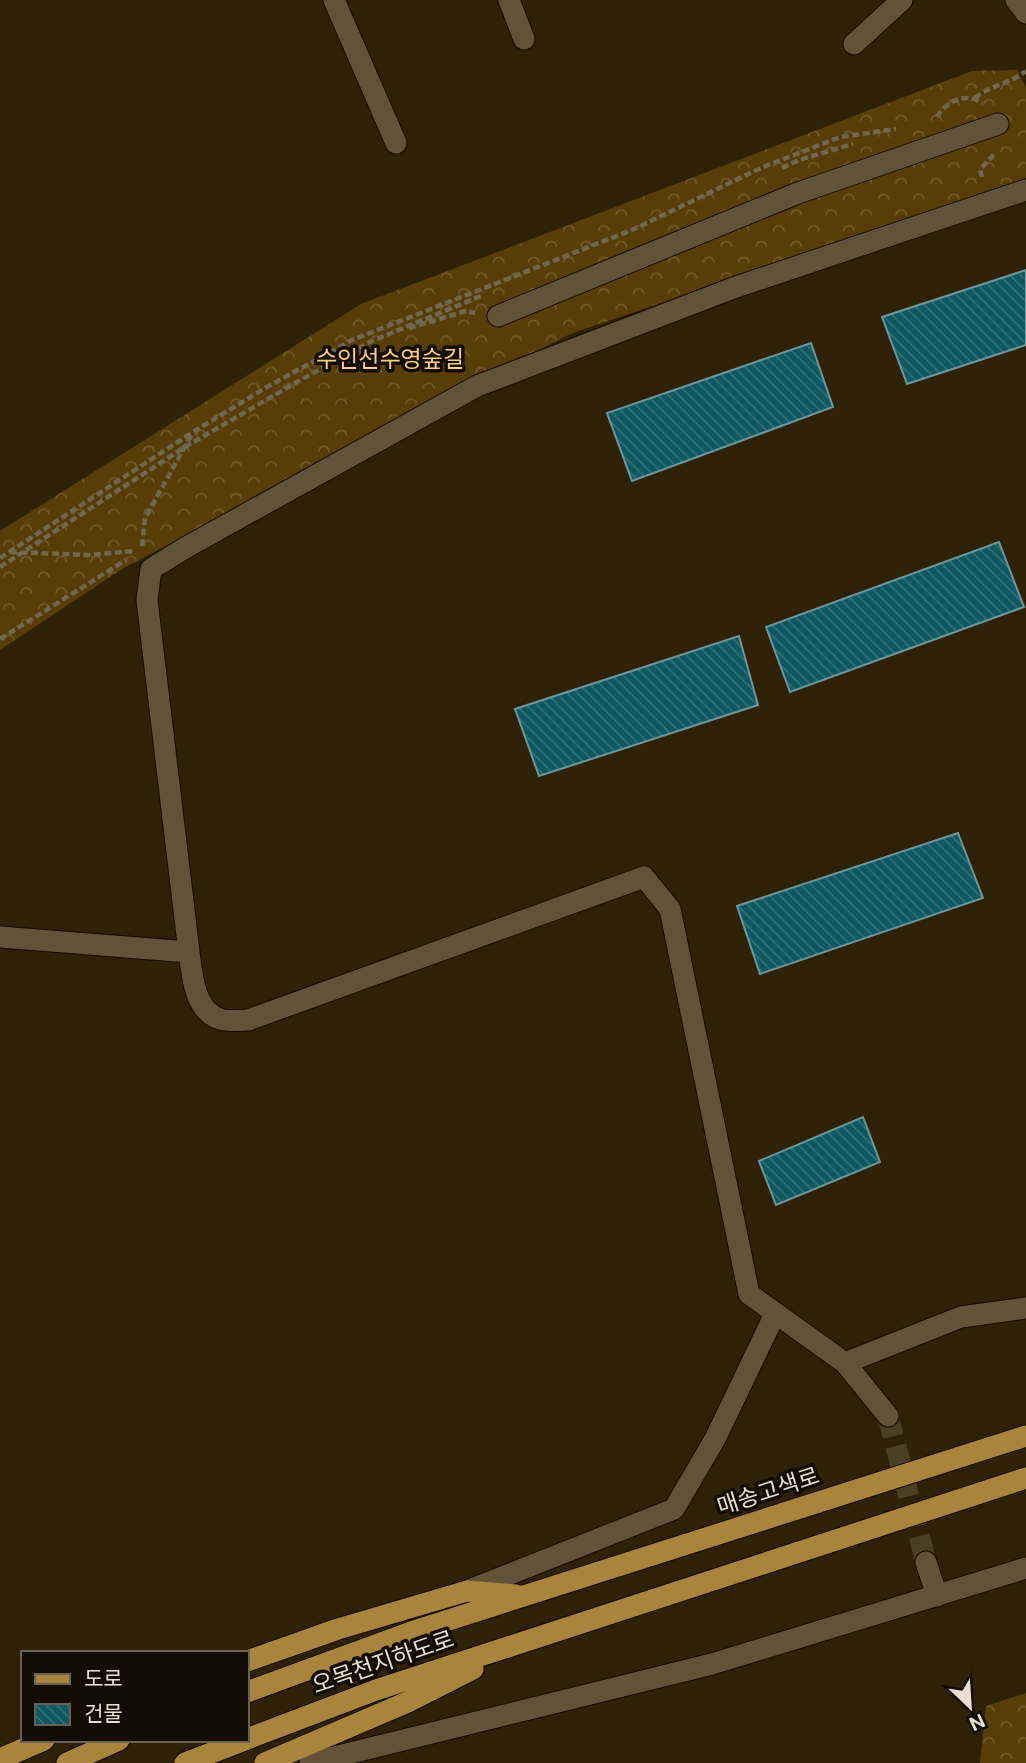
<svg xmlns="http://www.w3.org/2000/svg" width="1026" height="1763" viewBox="0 0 1026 1763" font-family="'Public Sans','Noto Sans KR',sans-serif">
<defs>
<pattern id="forest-crowns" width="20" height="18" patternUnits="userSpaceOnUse" patternTransform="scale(1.75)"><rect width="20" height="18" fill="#573e07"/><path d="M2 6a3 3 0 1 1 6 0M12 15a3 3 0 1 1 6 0" fill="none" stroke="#6f592a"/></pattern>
<pattern id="building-back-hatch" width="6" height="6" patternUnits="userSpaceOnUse" patternTransform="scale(1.75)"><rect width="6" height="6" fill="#0e5861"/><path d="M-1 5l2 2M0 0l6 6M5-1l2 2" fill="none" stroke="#317077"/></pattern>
</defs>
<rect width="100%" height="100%" fill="#2e2106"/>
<!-- forest -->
<path fill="url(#forest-crowns)" d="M1017 70 1026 87V178L570 334 122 569 0 650V531L361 304 972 71Z
M1026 1693V1763H980L986 1706Z"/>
<!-- building -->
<path fill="url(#building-back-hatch)" stroke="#6d969c" stroke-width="2" d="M1026 270V345L907 384 882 317Z
M811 343 833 407 632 481 607 413Z
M999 542 1024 607 790 692 766 627Z
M739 636 758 705 539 776 515 709Z
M958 833 983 898 760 974 737 906Z
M863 1117 880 1162 776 1205 759 1161Z"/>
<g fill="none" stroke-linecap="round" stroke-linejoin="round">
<!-- minor-tunnel -->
<path stroke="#4a3e24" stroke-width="21" stroke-dasharray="21 10" stroke-linecap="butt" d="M888 1416 926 1562"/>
<defs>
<path id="minor" d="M334 0 396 143
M509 0 524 39
M1016 0 1026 13
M854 44 902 0
M498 316 798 193 998 124
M0 937 189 952
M845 1363 961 1317 1026 1308
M888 1416 845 1363 749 1294 670 909 644 877 248 1020C240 1020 228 1022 220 1019 194 1011 192 974 189 952L147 600 151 569 185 548 477 386 736 287 1026 190
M926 1562 937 1596
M467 1591 674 1509 715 1439 775 1314
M310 1763 712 1664 1026 1568"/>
<path id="major" d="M247 1661 338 1629 467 1591 516 1595
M247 1692 411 1632 1026 1436
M247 1739 376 1690 1026 1478
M0 1759 44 1740
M67 1763 119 1740
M185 1763 245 1740
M265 1763 410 1701 473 1669"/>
</defs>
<!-- minor casing -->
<use href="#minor" stroke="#160a00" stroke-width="23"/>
<!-- major casing -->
<use href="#major" stroke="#160a00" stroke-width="23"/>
<!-- path -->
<path stroke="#71664f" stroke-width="4.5" stroke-dasharray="7 3.5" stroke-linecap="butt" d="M975 98C990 85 1010 84 1026 71
M937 117C946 102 965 91 982 103
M782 168 799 160 853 144
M982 177 980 170 995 153
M409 328 466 311 475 313
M142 546 145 518 192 434
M10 552 88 555 134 551
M0 558 193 432 267 387 352 340 632 230 763 167 840 137 896 129
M0 567 185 447 304 378 372 341 481 296
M0 639 126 560"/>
<!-- minor -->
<use href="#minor" stroke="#625338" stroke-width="21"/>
<!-- major -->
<use href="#major" stroke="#a8843d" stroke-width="21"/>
</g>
<g text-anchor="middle" stroke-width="7" stroke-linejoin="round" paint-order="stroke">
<!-- park labels -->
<g font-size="23" fill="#fdcf7b" stroke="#120c03">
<text x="390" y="367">수인선수영숲길</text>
</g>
<!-- street labels -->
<g font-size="23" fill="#e8dfcf" stroke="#120c03">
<text transform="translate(768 1491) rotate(-18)" y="8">매송고색로</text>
<text transform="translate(383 1662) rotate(-19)" y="8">오목천지하도로</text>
</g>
</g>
<!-- legend -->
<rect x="21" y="1651" width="228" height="91" fill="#120c03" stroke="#686055" stroke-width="2"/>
<rect x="35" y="1674" width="35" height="10" fill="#a8843d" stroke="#686055" stroke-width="2"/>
<text x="84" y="1686" font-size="21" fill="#e8dfcf">도로</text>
<rect x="35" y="1704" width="35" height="21" fill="url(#building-back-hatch)" stroke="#686055" stroke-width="2"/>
<text x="84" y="1721" font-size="21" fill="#e8dfcf">건물</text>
<!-- north arrow -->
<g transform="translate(970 1707) rotate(155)" stroke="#120c03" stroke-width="5" paint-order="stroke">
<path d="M0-5L12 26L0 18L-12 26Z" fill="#e8dfcf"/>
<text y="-10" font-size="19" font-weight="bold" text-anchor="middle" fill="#e8dfcf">N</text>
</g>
</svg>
